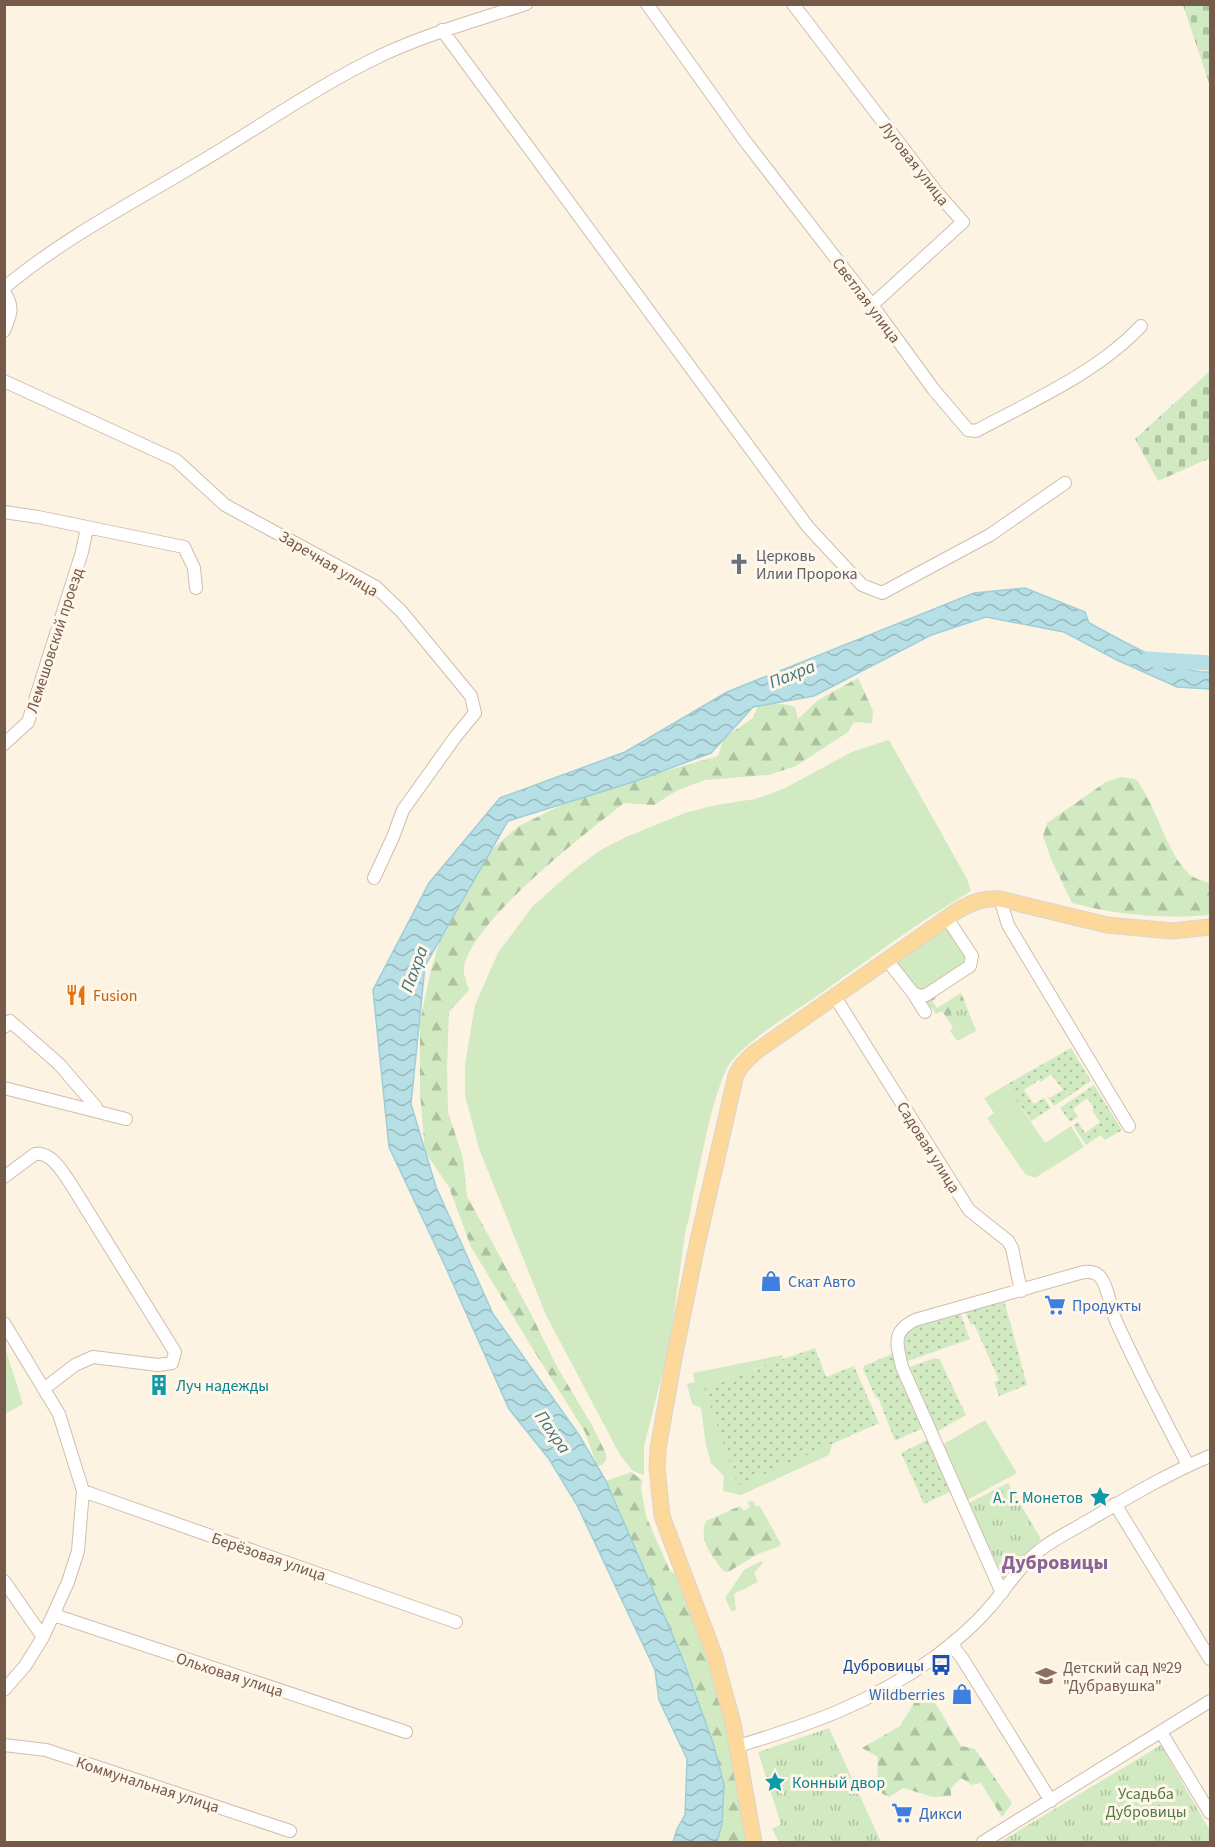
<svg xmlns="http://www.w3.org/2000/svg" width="1215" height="1847" viewBox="0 0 1215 1847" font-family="'Source Sans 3',sans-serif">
<defs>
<pattern id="forest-firs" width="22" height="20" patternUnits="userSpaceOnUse" patternTransform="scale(1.5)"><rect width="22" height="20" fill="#d1eac2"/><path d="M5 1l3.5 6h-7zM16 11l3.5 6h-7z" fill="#aec1a0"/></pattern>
<pattern id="cemetery-stones" width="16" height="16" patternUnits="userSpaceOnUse" patternTransform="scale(1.5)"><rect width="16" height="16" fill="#d1eac2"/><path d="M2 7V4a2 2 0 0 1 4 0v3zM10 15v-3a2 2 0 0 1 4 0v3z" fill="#aec1a0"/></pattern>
<pattern id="park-tufts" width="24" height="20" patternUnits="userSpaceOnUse" patternTransform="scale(1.5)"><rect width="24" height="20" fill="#d1eac2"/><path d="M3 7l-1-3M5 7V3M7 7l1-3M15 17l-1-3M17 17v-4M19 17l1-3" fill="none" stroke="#aec1a0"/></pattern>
<pattern id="garden-dots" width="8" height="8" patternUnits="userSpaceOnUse" patternTransform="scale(1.5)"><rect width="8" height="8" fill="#d1eac2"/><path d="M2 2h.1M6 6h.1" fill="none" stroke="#aec1a0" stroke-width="1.8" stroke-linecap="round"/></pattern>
<pattern id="water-waves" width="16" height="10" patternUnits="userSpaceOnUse" patternTransform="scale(1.5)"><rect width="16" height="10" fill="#b7dfe6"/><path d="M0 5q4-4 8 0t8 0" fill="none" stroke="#99b8bc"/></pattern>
</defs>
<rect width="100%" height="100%" fill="#fcf3e3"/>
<!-- grass -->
<path fill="#d1eac2" d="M889 740 967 879 971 891C918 922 869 959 820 994 798 1009 738 1046 727 1068 711 1102 703 1153 694 1191 691 1203 691 1215 686 1227L669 1348 644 1446V1475L633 1471 620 1455 546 1315 479 1149 465 1095V1064L475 1005 498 953 532 907 570 873 599 851 626 837 685 813 716 805 755 799 783 789 854 751Z
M947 927 972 961 920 996 897 967V962L941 928Z
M1006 1085 1045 1143 1071 1126 1084 1147 1035 1178 1025 1174 987 1118 994 1113 984 1098Z
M5 1348 23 1404 5 1414H4Z
M782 1355 783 1359 704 1387 739 1485 832 1444 829 1455 741 1495 723 1491 724 1476 711 1463 706 1445 701 1408 692 1404 687 1384 695 1382 693 1373Z
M985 1420 1017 1473 967 1500 942 1445Z
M761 1561 763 1563 754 1573 758 1582 734 1594 736 1609 732 1612 725 1598 744 1570Z"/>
<!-- forest -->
<path fill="url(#forest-firs)" d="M858 678 873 711 872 723 854 722 848 732 796 766 768 775 705 780 678 790 654 805 624 803C586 833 470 922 464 968 463 975 467 984 469 990L449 1012 447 1067 448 1112 463 1158 467 1196 530 1312 556 1365 593 1427 606 1454V1460L602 1465 597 1466 585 1432 531 1346 471 1247 449 1187 425 1152 420 1093V1021L431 970 440 940 492 849 519 826 566 803 658 773 718 756 724 738 753 718 758 706C771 704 782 702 795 707L798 719 818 700Z
M1121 777 1136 779C1157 807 1166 852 1189 874 1194 879 1204 881 1210 883L1209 915C1161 919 1119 915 1072 903L1051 859 1043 836 1047 823 1106 782Z
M961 993 966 1005 951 1013 961 1039 957 1041 950 1031 953 1027 942 1011 936 1014 932 1008 928 1011 923 1004 935 996 936 998 932 1001 937 1008Z
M631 1472 642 1480 641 1489 646 1516 670 1571 686 1580 714 1654 754 1842H717L722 1824 714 1746 682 1657 606 1481Z
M753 1501 756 1507 759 1505 781 1544 780 1546 758 1554 728 1572 723 1571C712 1555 698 1541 706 1521L740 1506 744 1511 750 1507 747 1502Z
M928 1691 961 1746 975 1749 1012 1803 1002 1817 981 1783 972 1785 961 1778 951 1788V1796L933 1797 903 1788 889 1797 877 1791 878 1757 862 1748 900 1726 918 1697Z"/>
<!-- cemetery -->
<path fill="url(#cemetery-stones)" d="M1183 5H1210V86Z
M1210 371V458L1158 481 1135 439Z"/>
<!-- park -->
<path fill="url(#park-tufts)" d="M966 1005 976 1031 961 1039 951 1013Z
M1008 1483 1041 1539 1004 1580 969 1503Z
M829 1728 881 1842H779L772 1829 781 1824 758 1752Z
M1161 1745 1210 1831V1842H1000Z"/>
<!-- garden -->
<path fill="url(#garden-dots)" d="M1071 1048 1091 1081 1054 1106 1047 1096 1050 1098 1063 1090 1051 1074 1041 1082 1039 1080 1024 1090 1034 1104 1044 1098 1051 1108 1031 1121 1006 1085Z
M1094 1085 1122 1130 1105 1140 1101 1135 1086 1145 1073 1125 1078 1122 1085 1133 1100 1122 1093 1112V1107L1088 1099H1086L1073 1109 1078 1117 1070 1122 1060 1108Z
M1004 1300 1027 1385 999 1396 994 1382 999 1380 974 1324 971 1325 965 1312Z
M960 1313 970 1339 905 1362 901 1334 905 1329Z
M815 1348 826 1377 854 1366 879 1423 738 1486 704 1387Z
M892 1354 895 1355 925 1427 895 1441 878 1397 876 1398 863 1369 864 1366Z
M935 1358 940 1360 966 1415 934 1433 907 1372 909 1367Z
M929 1439 952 1491 924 1504 901 1453Z"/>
<!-- water -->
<path fill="url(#water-waves)" stroke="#9eced8" stroke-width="1.5" d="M1025 588 1085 612 1089 623C1120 639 1177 674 1210 672V689L1177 687 1117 660 1064 632 986 617 931 635 814 696 753 707 711 753 636 781 508 821 425 966 411 1104 436 1187 493 1314 579 1435 606 1481 682 1657 714 1746 724 1785 722 1824 717 1842H673L677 1829 685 1815 687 1759 659 1700 655 1670 577 1505 549 1459 509 1409 446 1268 389 1147 373 990 429 883 500 798 625 752 727 692 974 593Z"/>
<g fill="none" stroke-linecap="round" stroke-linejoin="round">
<!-- river -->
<path stroke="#b7dfe6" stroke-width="15" d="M1148 659 1210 663"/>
<defs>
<path id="minor" d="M647 4 745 141 872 305 934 390 968 430 976 431C1032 401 1098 372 1141 326
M793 4 938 194 963 222 872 305
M442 30 808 527 862 585 882 593 990 535 1065 483
M4 288C61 240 128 205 192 167 254 131 315 87 380 56 427 34 477 20 526 4
M4 292C15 308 10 315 4 331
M4 381 176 460 225 505 376 587 401 611 471 696 475 713 456 736 403 810 393 837 374 878
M4 512 38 517 184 547 194 568 196 588
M4 744 28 722 82 552 87 528
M1000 899 1008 925 1129 1126
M887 960 913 993 925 1012
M913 993 920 996 926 995 970 966 972 956 947 918
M835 997 969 1210 1008 1241 1012 1248 1021 1291
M4 1027 10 1021 59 1064 96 1107 95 1111
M4 1088 126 1119
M4 1177 35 1154C51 1152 61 1170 69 1181L175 1352 172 1363 158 1365 93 1357 75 1365 45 1388
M4 1323 59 1414 83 1491 78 1551 68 1582 43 1637 25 1666 4 1690
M83 1491 456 1622
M1115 1504 1210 1659
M4 1581 43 1637
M1002 1593 902 1367C897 1344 891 1332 915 1320L1080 1273C1088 1271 1096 1271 1101 1278 1109 1289 1110 1308 1116 1321 1138 1370 1163 1417 1188 1465
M54 1615 406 1732
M951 1644 962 1658 1051 1801
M1161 1732 1210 1813
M4 1745 46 1750 290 1831
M738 1746C811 1724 869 1704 932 1659 952 1644 973 1627 989 1608 1006 1589 1019 1566 1040 1550 1054 1539 1071 1531 1086 1522 1127 1498 1167 1474 1210 1456
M983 1842 1210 1701"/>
<path id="major" d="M754 1842 733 1723 714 1654 662 1516 657 1467 658 1449 674 1358 697 1245 736 1075 742 1065 754 1053 957 911C972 902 983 898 1000 899L1107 925 1172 931 1210 927"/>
</defs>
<!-- minor casing -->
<use href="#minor" stroke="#d0bdad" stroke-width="14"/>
<!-- major casing -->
<use href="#major" stroke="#dbd4d0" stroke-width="17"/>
<!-- minor -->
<use href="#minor" stroke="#fff" stroke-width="12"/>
<!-- major -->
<use href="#major" stroke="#fcd99b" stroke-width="15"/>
</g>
<!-- icons -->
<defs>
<symbol id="church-bare" viewBox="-9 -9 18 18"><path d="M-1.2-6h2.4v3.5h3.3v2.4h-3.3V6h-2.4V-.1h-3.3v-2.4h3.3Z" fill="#6b7280" stroke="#fff7ea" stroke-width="2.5" paint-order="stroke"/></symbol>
<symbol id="restaurant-bare" viewBox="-9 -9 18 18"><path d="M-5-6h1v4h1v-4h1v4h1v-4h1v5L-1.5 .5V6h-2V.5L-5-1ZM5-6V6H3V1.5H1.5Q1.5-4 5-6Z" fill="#e8710a" stroke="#fff7ea" stroke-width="2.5" paint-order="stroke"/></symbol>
<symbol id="shop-bare" viewBox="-9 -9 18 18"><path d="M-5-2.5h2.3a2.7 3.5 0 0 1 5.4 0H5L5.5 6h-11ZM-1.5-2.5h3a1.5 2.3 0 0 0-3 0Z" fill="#3f7fe0" stroke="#fff7ea" stroke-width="2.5" paint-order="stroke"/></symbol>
<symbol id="supermarket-bare" viewBox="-9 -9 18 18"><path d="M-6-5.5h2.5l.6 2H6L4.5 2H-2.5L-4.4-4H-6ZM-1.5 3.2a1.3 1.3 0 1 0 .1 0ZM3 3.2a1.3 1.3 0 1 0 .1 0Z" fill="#3f7fe0" stroke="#fff7ea" stroke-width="2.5" paint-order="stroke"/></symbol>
<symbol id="building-bare" viewBox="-9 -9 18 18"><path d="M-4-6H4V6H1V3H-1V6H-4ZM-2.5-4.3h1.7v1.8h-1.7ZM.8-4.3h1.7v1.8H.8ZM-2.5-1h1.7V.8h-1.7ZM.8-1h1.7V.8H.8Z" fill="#0f9aa8" stroke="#fff7ea" stroke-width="2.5" paint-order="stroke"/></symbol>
<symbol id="sight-bare" viewBox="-9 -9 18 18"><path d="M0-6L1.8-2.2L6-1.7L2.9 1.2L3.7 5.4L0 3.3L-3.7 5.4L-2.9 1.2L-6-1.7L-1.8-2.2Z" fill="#0f9aa8" stroke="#fff7ea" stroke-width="2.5" paint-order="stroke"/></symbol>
<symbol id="bus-bare" viewBox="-9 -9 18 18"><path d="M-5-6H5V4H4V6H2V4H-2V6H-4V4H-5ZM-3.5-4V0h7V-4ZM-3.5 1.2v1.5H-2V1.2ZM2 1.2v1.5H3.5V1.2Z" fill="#1a4fb4" stroke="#fff7ea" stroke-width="2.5" paint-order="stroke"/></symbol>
<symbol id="school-bare" viewBox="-9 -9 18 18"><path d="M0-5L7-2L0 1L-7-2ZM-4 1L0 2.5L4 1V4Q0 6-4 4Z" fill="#8d6e63" stroke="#fff7ea" stroke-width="2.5" paint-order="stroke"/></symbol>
</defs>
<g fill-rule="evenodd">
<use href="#church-bare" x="724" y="549" width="30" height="30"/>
<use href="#restaurant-bare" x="61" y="980" width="30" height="30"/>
<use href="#shop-bare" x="756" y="1266" width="30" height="30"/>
<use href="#supermarket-bare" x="1040" y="1290" width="30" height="30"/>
<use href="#building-bare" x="144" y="1370" width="30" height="30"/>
<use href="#sight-bare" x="1085" y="1482" width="30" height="30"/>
<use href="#bus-bare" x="926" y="1650" width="30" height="30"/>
<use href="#school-bare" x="1031" y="1661" width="30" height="30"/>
<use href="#shop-bare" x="947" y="1679" width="30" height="30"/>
<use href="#sight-bare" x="760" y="1767" width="30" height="30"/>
<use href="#supermarket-bare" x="887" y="1798" width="30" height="30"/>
</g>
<g text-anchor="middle" stroke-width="6" stroke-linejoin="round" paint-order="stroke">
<!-- street labels -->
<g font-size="16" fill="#755949" stroke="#fff7ea">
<text transform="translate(915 163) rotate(52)" y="6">Луговая улица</text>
<text transform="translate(867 300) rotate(53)" y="6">Светлая улица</text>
<text transform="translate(329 563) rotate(31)" y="6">Заречная улица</text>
<text transform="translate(54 640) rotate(-72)" y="6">Лемешовский проезд</text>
<text transform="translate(929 1147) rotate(58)" y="6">Садовая улица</text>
<text transform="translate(269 1556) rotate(19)" y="6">Берёзовая улица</text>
<text transform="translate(230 1674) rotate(18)" y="6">Ольховая улица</text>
<text transform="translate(148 1784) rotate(18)" y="6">Коммунальная улица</text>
</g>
<!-- worship labels -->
<g font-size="16" fill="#5b616d" stroke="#fff7ea" text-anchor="start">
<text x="756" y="561">Церковь<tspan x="756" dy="18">Илии Пророка</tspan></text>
</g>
<!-- food labels -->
<g font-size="16" fill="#c56008" stroke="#fff7ea" text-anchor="start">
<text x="93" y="1001">Fusion</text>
</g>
<!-- shop labels -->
<g font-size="16" fill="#366cbe" stroke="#fff7ea" text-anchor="start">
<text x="788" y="1287">Скат Авто</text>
<text x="1072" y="1311">Продукты</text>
<text x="945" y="1700" text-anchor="end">Wildberries</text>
<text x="919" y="1819">Дикси</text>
</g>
<!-- culture labels -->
<g font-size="16" fill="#0d838f" stroke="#fff7ea" text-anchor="start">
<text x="176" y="1391">Луч надежды</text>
<text x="1083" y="1503" text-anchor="end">А. Г. Монетов</text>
<text x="792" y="1788">Конный двор</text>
</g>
<!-- transit labels -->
<g font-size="16" fill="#164399" stroke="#fff7ea" text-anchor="end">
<text x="924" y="1671">Дубровицы</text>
</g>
<!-- education labels -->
<g font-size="16" fill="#785e54" stroke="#fff7ea" text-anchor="start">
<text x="1063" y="1673">Детский сад №29<tspan x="1063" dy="18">"Дубравушка"</tspan></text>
</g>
<!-- park labels -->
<g font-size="16" fill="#517b41" stroke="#fff7ea">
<text x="1146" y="1799">Усадьба<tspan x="1146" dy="18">Дубровицы</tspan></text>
</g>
<!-- water labels -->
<g font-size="18" font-style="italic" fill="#3f7682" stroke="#fff7ea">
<text transform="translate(792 674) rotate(-22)" y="6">Пахра</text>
<text transform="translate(414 969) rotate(-70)" y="6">Пахра</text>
<text transform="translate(553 1432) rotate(55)" y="6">Пахра</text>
</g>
<!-- quarter labels -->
<g font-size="20" font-weight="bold" fill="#886499" stroke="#fff7ea">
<text x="1055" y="1569">Дубровицы</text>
</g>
</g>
<!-- border -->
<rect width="1215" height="1847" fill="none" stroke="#755949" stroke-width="12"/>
</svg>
